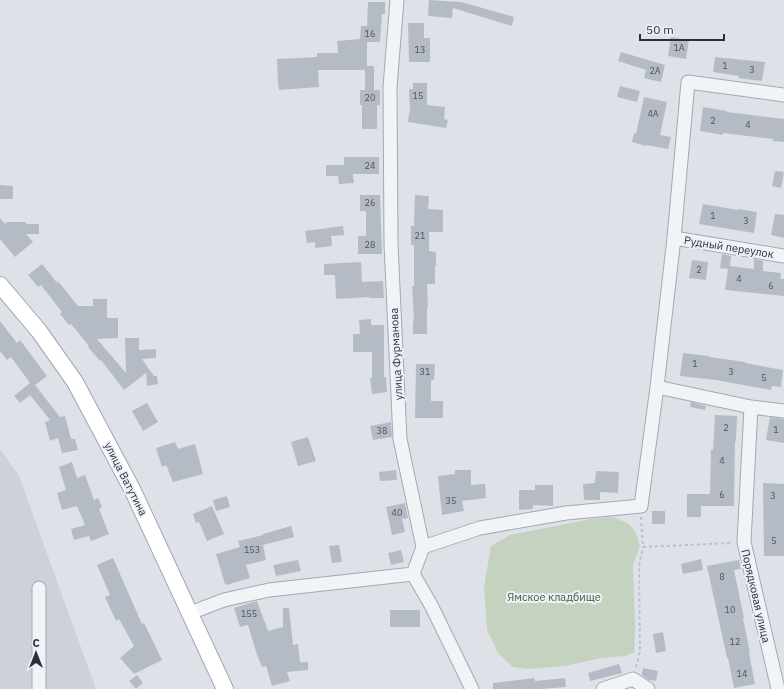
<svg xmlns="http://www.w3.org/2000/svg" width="784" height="689" viewBox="0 0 784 689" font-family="'IBM Plex Sans',sans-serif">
<rect width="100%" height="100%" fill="#dee2e8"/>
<!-- built -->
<path fill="#ccd1da" d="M0 449 19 476 96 689H0Z"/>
<!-- green -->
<path fill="#c4d2bf" d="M613 517 629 524 636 533 640 546 633 565 635 626 634 652 625 656 601 658 565 666 530 669 513 667 498 653 487 630 484 587 491 546 510 535 596 518Z"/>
<!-- building -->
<path fill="#b5bbc5" d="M429 0 461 2 514 17 512 26 453 8 452 18 428 16Z
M368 2H385V14H382L380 42H367V66H374V90H380V105H377V129H362V105H360V90H365V70H318L319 87 279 90 278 82 277 59 317 57V53H338L337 41 360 39 361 26H367Z
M408 23H424V38H430V62H409Z
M671 37 689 40 686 59 668 56Z
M621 52 665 65 661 82 644 78 646 70 618 61Z
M715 57 765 62 762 81 738 78 739 76 713 72Z
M413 83H427V105L445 107 444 119 448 120 446 128 408 122 409 113H410L409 89H413Z
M620 86 640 91 637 102 617 97Z
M644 97 667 102 660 135 671 137 668 149 646 145V146L632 142 634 133 636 134Z
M703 107 727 111V112L784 119V142L773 141V139L723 133V135L700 131Z
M344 157H379V174H353L354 183 339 184 338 176H326V165H344Z
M775 171 784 172 781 188 772 186Z
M0 185 13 186V199H0Z
M360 195H380L382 254H358V236H366V211H360Z
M415 195 429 196 428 209 443 210V232H429V251L436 252V266H435V284H427L428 308H427V334H413V321H414L412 286H414V245H411V226H414Z
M703 204 738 210V209L757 212 754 233 699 224Z
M775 214 784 215V238L771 235Z
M0 218 5 224 7 222H26V224H39V234H26L33 242 15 257 0 239Z
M343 226 344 235 331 236 332 246 315 248V242L307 243 305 231Z
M722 254 731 256 730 266 754 269V259L763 261V271L781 273 780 279H784V296L725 290 728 269 720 268Z
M692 260 708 262 706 280 689 278Z
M361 262 362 282 383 281 384 298H369V297L336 299 335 275H324V264Z
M42 264 58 284 57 280 78 306H93V299H107V318H118V338L97 339 126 373 125 338H139V350L156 349V358L142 359 154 376H157L158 384 147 386 146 373 124 390 101 360 100 361 88 347 89 346 71 324 69 325 60 314 62 312 41 285 38 287 28 275Z
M371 319V325H384V377H386L387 392 372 394 370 378H372V352H353V334H360L359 320Z
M0 321 17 343 20 340 47 376 35 385 60 417 65 416 71 439H75L78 450 62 453 58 438 50 441 45 422 50 420 30 395 20 403 14 396 30 383 11 357 7 360 0 351Z
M683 353 709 356V357L745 362V363L783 370 781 387 772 386 771 390 716 380 680 376Z
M416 364H435L434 380H431V401H443V418H415Z
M691 402 706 406 705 410 690 407Z
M147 403 158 422 143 431 132 411Z
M715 415 737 416 736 441H735L734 506H701V517H687V494H710L711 450H713Z
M770 417 784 419V443L766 440Z
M391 422 392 437 373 440 370 426Z
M308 437 316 461 298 466 291 442Z
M175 442 178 449 195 444 203 474 173 482 166 465 162 467 156 448Z
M72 462 77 478 85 475 94 500 98 498 102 507 99 509 109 534 91 541 89 536 74 540 71 529 85 525 77 506 62 510 57 493 66 490 59 467Z
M396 470 397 480 380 481 379 472Z
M455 470H471V485L485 484 486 498 462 501 464 511 442 515 438 476 455 474Z
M596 471 619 472 618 493 600 492V500H584L583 484 595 483Z
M763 483 784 484V556H764Z
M535 485H553V506L533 505V509L519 510V490H535Z
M227 496 230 507 216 511 213 500Z
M405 503 408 518 402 519 405 532 392 535 386 507Z
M212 506 224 534 207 541 199 522 196 523 193 514Z
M652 511H665V524H652Z
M291 526 294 537 263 545 266 560 246 565 250 578 227 585 225 584 216 554 240 547 238 541 263 535V534Z
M339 545 342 562 332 563 329 546Z
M401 550 404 562 391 565 388 553Z
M113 558 142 624 144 623 162 660 134 674 120 658 134 646 119 619 116 621 105 597 110 595 97 565Z
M701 559 703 570 683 574 681 564Z
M298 560 301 571 276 576 273 565Z
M739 560 741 569 734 570 744 618H743L750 653H749L755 684 734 688 728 658H727L707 566Z
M257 601 268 631 283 627V608H289L293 645 298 644 300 662H308V670L287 672 290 681 272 686 266 666 262 667 257 655 248 625 240 627 234 608Z
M390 610H420V627H390Z
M663 632 666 651 656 653 653 634Z
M619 664 622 673 590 681 588 673Z
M643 668 658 671 656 681 649 680 642 675Z
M137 675 143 683 136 689 129 681Z
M534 678 535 681 565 678 566 687 542 689H493V683Z"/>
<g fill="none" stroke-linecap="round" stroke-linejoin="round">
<defs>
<path id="minor" d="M397 0 390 87 391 244 400 439 423 547 413 574
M674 238 784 256
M657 387 751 407 784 411
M751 407 744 542 778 689
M423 547 480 528 566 513 641 506 657 387 674 238 688 82 784 95
M413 574 431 605 472 689
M39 588V689
M190 613 224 600 269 590 413 574
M603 689 633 679 648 689"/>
<path id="major" d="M0 285 39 331 75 382 133 491 225 689"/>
</defs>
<!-- minor casing -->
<use href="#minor" stroke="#a3a9b2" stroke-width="15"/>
<!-- major casing -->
<use href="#major" stroke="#9da6b4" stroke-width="18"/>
<!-- path -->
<path stroke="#bcc0c6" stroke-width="2" stroke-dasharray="3 3" stroke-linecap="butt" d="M641 517 643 547 732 543
M636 667 640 651 639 566 643 547"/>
<!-- minor -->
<use href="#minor" stroke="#f1f3f6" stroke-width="13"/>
<!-- major -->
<use href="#major" stroke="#fff" stroke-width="16"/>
</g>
<g text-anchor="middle" stroke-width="4" stroke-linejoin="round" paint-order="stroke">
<!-- number labels -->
<g font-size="9" fill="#4a5360">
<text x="370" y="37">16</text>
<text x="679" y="51">1А</text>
<text x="420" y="53">13</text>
<text x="725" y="69">1</text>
<text x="752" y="73">3</text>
<text x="655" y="74">2А</text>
<text x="418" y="99">15</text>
<text x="370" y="101">20</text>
<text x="653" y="117">4А</text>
<text x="713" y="124">2</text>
<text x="748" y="128">4</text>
<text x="370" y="169">24</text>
<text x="370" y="206">26</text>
<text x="713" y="219">1</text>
<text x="746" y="224">3</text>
<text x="420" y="239">21</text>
<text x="370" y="248">28</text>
<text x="699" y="273">2</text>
<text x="739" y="282">4</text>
<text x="771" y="289">6</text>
<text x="695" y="367">1</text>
<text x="425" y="375">31</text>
<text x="731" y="375">3</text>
<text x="764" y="381">5</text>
<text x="726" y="431">2</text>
<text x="776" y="433">1</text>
<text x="382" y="434">38</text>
<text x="722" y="464">4</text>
<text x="722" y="498">6</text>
<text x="773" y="499">3</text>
<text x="451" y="504">35</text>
<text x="397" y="516">40</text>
<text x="774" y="544">5</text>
<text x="252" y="553">153</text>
<text x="722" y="580">8</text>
<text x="730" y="613">10</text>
<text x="249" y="617">155</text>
<text x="735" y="645">12</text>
<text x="742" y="677">14</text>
</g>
<!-- street labels -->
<g font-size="11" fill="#27303f" stroke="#edf1f6">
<text transform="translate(729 247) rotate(9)" y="4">Рудный переулок</text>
<text transform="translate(396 354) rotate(-93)" y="4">улица Фурманова</text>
<text transform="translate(126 479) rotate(63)" y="4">улица Ватутина</text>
<text transform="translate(756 596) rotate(77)" y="4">Порядковая улица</text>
</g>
<!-- park labels -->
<g font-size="11" fill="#3b5b33" stroke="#edf1f6">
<text x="554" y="601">Ямское кладбище</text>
</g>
</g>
<!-- north arrow -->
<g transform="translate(36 653)" stroke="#edf1f6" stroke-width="3" paint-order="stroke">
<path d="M0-3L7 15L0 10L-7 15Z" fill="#27303f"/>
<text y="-6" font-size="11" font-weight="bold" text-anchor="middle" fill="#27303f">С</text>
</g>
<!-- scale -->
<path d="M640 34v6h84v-6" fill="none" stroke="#27303f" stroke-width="2"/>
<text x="646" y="34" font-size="12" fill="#27303f" stroke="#edf1f6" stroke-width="3" paint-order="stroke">50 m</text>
</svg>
